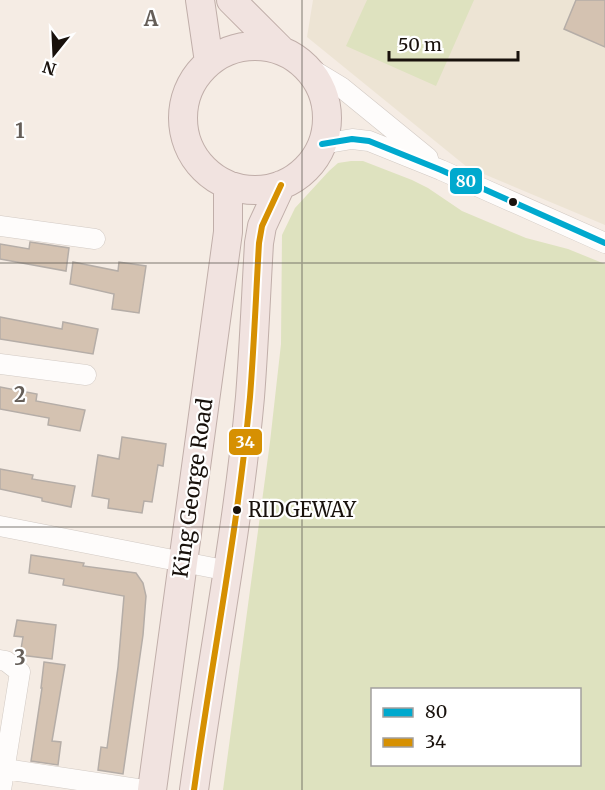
<svg xmlns="http://www.w3.org/2000/svg" width="605" height="790" viewBox="0 0 605 790" font-family="Merriweather,serif">
<rect width="100%" height="100%" fill="#f5ece4"/>
<!-- education -->
<path fill="#ede4d4" d="M313 0H605V225L467 167 307 37Z"/>
<!-- green -->
<path fill="#dee2bf" fill-rule="evenodd" d="M367 0H474L436 86 346 46Z
M351 161H363L412 180 428 188 462 211 526 238 568 249 605 264V790H223L270 442 281 344 282 235 295 208 329 171 338 163ZM372 690H580V764H372Z"/>
<!-- building -->
<path fill="#d4c2b1" stroke="#b5ada7" stroke-width="1.5" d="M576 0H605V47L564 29Z
M30 242 69 248 66 271 0 259V244L29 249Z
M73 262 118 271 119 262 146 266 139 313 112 309 114 294 70 284Z
M0 317 62 329 63 322 98 329 93 354 0 339Z
M0 387 37 394 36 401 85 410 80 431 48 425 49 418 0 409Z
M122 437 166 444 163 466 158 465 152 502 144 501 142 513 108 508 109 499 92 496 98 455 119 459Z
M0 469 33 475 32 479 75 486 71 507 42 501V498L0 489Z
M31 555 84 563 83 566 136 573 143 583 146 596 143 635 123 774 98 770 101 747 107 748 118 667 124 596 63 585 64 579 29 573Z
M17 620 56 625 52 659 20 655 23 637 14 636Z
M44 662 65 665 52 741 61 742 58 765 31 761 42 688H41Z"/>
<g fill="none" stroke-linecap="round" stroke-linejoin="round">
<defs>
<path id="minor" d="M303 64 341 87 428 158
M322 144 352 139 369 141 441 170 605 243
M0 226 95 239
M0 364 86 375
M0 526 229 571
M0 660 6 661 20 672 1 790
M5 769 144 790"/>
<path id="highway" d="M200 0 209 62
M231 0 282 51
M183 118a72 72 0 1 1 144 0a72 72 0 1 1-144 0Z
M152 790 228 232V185
M194 790C212 659 238 529 250 397 254 346 256 294 259 243L262 226 281 185"/>
</defs>
<!-- minor casing -->
<use href="#minor" stroke="#d2cac4" stroke-width="21"/>
<!-- highway casing -->
<use href="#highway" stroke="#c0aea9" stroke-width="30"/>
<!-- minor -->
<use href="#minor" stroke="#fefcfb" stroke-width="20"/>
<!-- highway -->
<use href="#highway" stroke="#f1e3e0" stroke-width="28"/>
<defs>
<path id="bus-1" d="M322 144 352 139 369 141 441 170 605 243"/>
<path id="bus-2" d="M194 790C212 659 238 529 250 397 254 346 256 294 259 243L262 226 281 185"/>
</defs>
<!-- bus-1 casing -->
<use href="#bus-1" stroke="#fff" stroke-width="10"/>
<!-- bus-2 casing -->
<use href="#bus-2" stroke="#fff" stroke-width="10"/>
<!-- bus-1 -->
<use href="#bus-1" stroke="#00a9ce" stroke-width="6"/>
<!-- bus-2 -->
<use href="#bus-2" stroke="#d69002" stroke-width="6"/>
</g>
<!-- grid -->
<path fill="none" stroke="#655e58" stroke-width="1.5" stroke-opacity="0.55" d="M302 0V790M0 263H605M0 527H605"/>
<!-- markers -->
<g fill="#18110c" stroke="#fff" stroke-width="2">
<circle cx="513" cy="202" r="5"/>
<circle cx="237" cy="510" r="5"/>
</g>
<g text-anchor="middle" stroke-width="4.5" stroke-linejoin="round" paint-order="stroke">
<!-- bus labels -->
<g font-size="20" fill="#18110c" stroke="#fff" text-anchor="start">
<text x="248" y="517">RIDGEWAY</text>
</g>
<!-- street labels -->
<g font-size="21" fill="#18110c" stroke="#fff">
<text transform="translate(193 488) rotate(-82)" y="7">King George Road</text>
</g>
</g>
<g font-size="20" text-anchor="middle" font-weight="bold" fill="#655e58" stroke="#fff" stroke-width="4.5" stroke-linejoin="round" paint-order="stroke">
<text x="151" y="26">A</text>
<text x="20" y="138">1</text>
<text x="20" y="402">2</text>
<text x="20" y="665">3</text>
</g>
<g stroke="#fff" stroke-width="2">
<rect x="449" y="167" width="34" height="28" rx="6" fill="#00a9ce"/>
<rect x="228" y="428" width="35" height="28" rx="6" fill="#d69002"/>
</g>
<g font-size="16" text-anchor="middle" font-weight="bold" fill="#fff">
<text x="466" y="187">80</text>
<text x="245" y="448">34</text>
</g>
<!-- legend -->
<rect x="371" y="688" width="210" height="78" fill="#ffffff" stroke="#a3a09e" stroke-width="1.5"/>
<rect x="383" y="708" width="30" height="9" fill="#00a9ce" stroke="#a3a09e" stroke-width="1.5"/>
<text x="425" y="718" font-size="18" fill="#18110c">80</text>
<rect x="383" y="738" width="30" height="9" fill="#d69002" stroke="#a3a09e" stroke-width="1.5"/>
<text x="425" y="748" font-size="18" fill="#18110c">34</text>
<!-- north arrow -->
<g transform="translate(54 54) rotate(198)" stroke="#ffffff" stroke-width="4.5" paint-order="stroke">
<path d="M0-4.5L10 22L0 15L-10 22Z" fill="#18110c"/>
<text y="-9" font-size="16" font-weight="bold" text-anchor="middle" fill="#18110c">N</text>
</g>
<!-- scale -->
<path d="M389 51v9h129v-9" fill="none" stroke="#18110c" stroke-width="3"/>
<text x="398" y="51" font-size="18" fill="#18110c" stroke="#ffffff" stroke-width="4.5" paint-order="stroke">50 m</text>
</svg>
